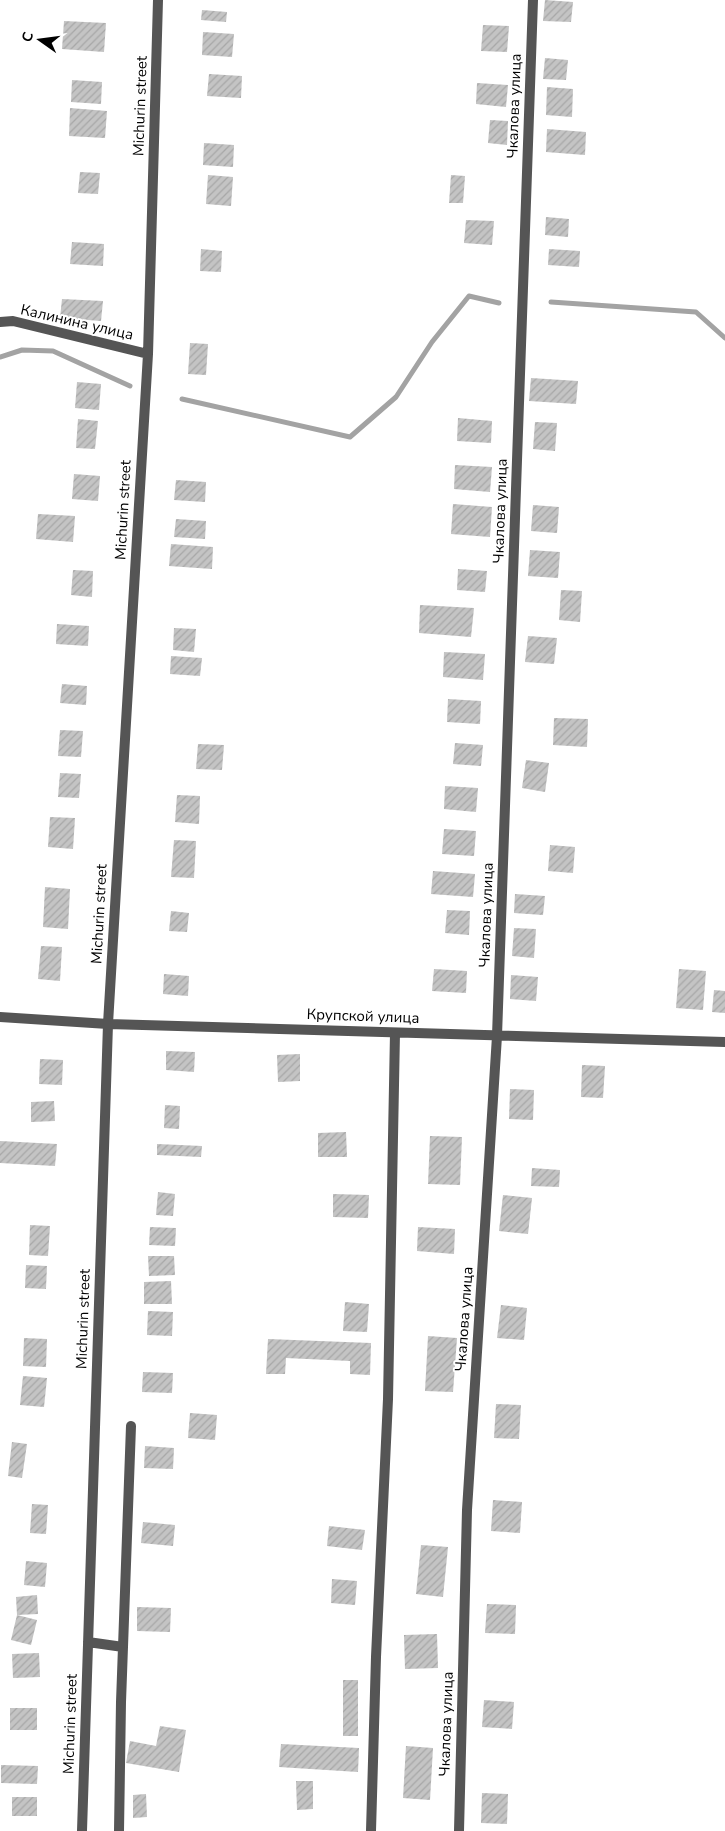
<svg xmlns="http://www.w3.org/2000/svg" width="725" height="1831" viewBox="0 0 725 1831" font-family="'Nunito Sans',sans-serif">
<defs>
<pattern id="building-hatch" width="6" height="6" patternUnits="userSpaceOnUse" patternTransform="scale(1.25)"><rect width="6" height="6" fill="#c4c4c4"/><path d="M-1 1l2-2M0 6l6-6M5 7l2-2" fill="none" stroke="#a7a7a7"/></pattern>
</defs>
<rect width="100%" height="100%" fill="#fff"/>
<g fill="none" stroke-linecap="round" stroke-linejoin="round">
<!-- stream -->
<path stroke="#a3a3a3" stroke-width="5" d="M551 302 696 312 725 338
M0 357 22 350 53 351 130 386
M182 399 350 437 396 397 432 342 469 296 499 303"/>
</g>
<!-- building -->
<path fill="url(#building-hatch)" d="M545 0 573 2 571 22 543 21Z
M202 10 227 12 226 22 201 20Z
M64 21 106 23 104 52 62 49Z
M483 25 509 26 507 52 481 51Z
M203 32 234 34 232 57 202 55Z
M545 58 568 60 566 80 543 79Z
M209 74 242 76 241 98 207 96Z
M72 80 102 82 101 104 71 102Z
M477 83 508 85 506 107 476 104Z
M547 87 573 89 572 117 546 115Z
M70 108 107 111 105 138 69 136Z
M490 120 508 121 507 145 488 143Z
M547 129 586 132 585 155 546 152Z
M204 143 234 145 233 167 203 165Z
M80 172 100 173 98 194 78 193Z
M208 175 233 177 231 206 206 204Z
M451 175 465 176 463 203H449Z
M546 217 569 219 568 237 545 235Z
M466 220 494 221 492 245 464 243Z
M72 242 104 244 103 266 70 264Z
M201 249 222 251 221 272 200 271Z
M549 249 580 251 579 267 548 265Z
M62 299 103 301 101 321 60 318Z
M190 343 208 344 206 375 188 374Z
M531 378 578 381 576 404 529 401Z
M77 382 101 384 99 410 75 408Z
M458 418 492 421 491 443 457 441Z
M78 419 98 421 95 449 76 448Z
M535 422 557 423 555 451 533 449Z
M455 465 492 467 490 492 454 489Z
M74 474 100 476 98 501 72 499Z
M176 480 206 482 205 502 174 500Z
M453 504 492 507 490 537 451 534Z
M533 505 559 507 557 533 531 531Z
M38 514 75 516 73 542 36 539Z
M176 519 206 521 205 539 174 537Z
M171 544 213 547 212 569 169 566Z
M530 550 560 552 558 578 528 576Z
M458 569 487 571 485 592 457 590Z
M73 570 93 571 92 597 71 595Z
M561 590 582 591 580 622 559 620Z
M420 605 474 608 471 637 419 633Z
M57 624 89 626 88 646 56 644Z
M174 628 196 629 194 652 173 650Z
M528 636 557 638 554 664 525 662Z
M444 652 485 654 483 680 443 677Z
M171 656 202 658 200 676 170 674Z
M62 684 87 686 86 705 60 703Z
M448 699 481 701 480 724 447 722Z
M554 718 588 719 587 747 553 745Z
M60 730 83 731 81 757 58 756Z
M455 743 483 745 481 766 453 764Z
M198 744 224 745 222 770 196 769Z
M526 760 549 763 545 792 522 788Z
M60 773 81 774 79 798 58 797Z
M445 786 478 788 476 812 444 809Z
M177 795 200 796 199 824 175 822Z
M50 817 75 818 73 849 48 847Z
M444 829 476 831 474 856 442 854Z
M174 840 196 841 194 878 171 877Z
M550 845 575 847 573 873 548 871Z
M433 871 475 874 473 897 431 894Z
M45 887 70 889 68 929 43 927Z
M515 894 545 896 543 915 514 913Z
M447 910 470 911 469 935 445 933Z
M171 911 189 913 187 932 169 931Z
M514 928 536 929 534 958 512 956Z
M41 946 62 947 60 981 38 979Z
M434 969 467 971 466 993 432 991Z
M679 969 706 971 703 1010 676 1008Z
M164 974 189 976 188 996 163 994Z
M511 975 538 977 536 1001 510 999Z
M714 990 725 991V1013L712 1012Z
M166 1051 195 1052 194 1072 166 1070Z
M300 1054V1081L278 1082 277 1055Z
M40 1059 63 1060 62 1085 39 1084Z
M582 1065 605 1066 603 1098 581 1097Z
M510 1089 534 1090 533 1120 509 1119Z
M54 1101 55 1121 31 1122V1102Z
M165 1105 180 1106 179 1129 164 1128Z
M346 1132 347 1157H318V1133Z
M430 1136 462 1137 460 1185 428 1184Z
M0 1141 57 1144 55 1166 0 1163Z
M157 1144 202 1146 201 1157 157 1155Z
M532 1168 560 1170 559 1187 531 1186Z
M158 1192 175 1194 173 1216 156 1215Z
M333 1194 369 1195 368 1218 333 1217Z
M503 1195 532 1198 528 1234 499 1231Z
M30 1225 50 1226 48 1256 29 1255Z
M150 1227 176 1228 175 1246 149 1245Z
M418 1227 455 1229 454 1254 417 1251Z
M148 1256H174L175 1275 149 1276Z
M26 1265 47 1266 46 1289 25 1288Z
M171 1281 172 1304H144V1282Z
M345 1302 369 1304 367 1332 343 1331Z
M501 1305 527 1308 524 1340 497 1338Z
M148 1311 173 1312 172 1336 147 1335Z
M428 1336 457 1338 453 1392 425 1391Z
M24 1338 47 1339 46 1367 23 1366Z
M268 1339 371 1343 370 1375 350 1374V1361L286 1358 285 1374H266Z
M143 1372 173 1373 172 1393 142 1392Z
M23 1376 47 1378 44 1407 20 1405Z
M496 1404 521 1405 519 1439 494 1438Z
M190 1413 217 1415 215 1440 188 1438Z
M12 1442 27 1444 22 1478 8 1476Z
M145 1446 174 1448 173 1469 144 1468Z
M493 1500 522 1502 520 1533 491 1531Z
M32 1504 48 1505 46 1534 30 1533Z
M143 1522 175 1525 173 1546 141 1543Z
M329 1526 365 1530 362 1550 327 1546Z
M421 1545 448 1547 443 1597 416 1594Z
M26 1561 47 1563 45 1587 24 1585Z
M332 1579 357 1581 355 1605 331 1603Z
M37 1595 38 1614 17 1615 16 1597Z
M487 1604 516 1605 515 1634 485 1633Z
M137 1607 171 1608 170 1632 137 1631Z
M17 1615 37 1620 31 1645 11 1640Z
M437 1634 438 1668 405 1669 404 1635Z
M39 1653 40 1677 13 1678 12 1654Z
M343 1680H358V1736H343Z
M484 1700 514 1702 512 1729 482 1727Z
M10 1708H37V1730H10Z
M160 1726 186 1730 179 1772 126 1763 130 1741 156 1746Z
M281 1744 359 1748 358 1772 279 1767Z
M406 1746 433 1748 430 1800 403 1798Z
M1 1765 38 1766 37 1784 1 1783Z
M296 1781H313V1809L297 1810Z
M482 1793 508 1794 507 1824 481 1823Z
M146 1794 147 1817 133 1818V1795Z
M12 1797H37V1816H12Z"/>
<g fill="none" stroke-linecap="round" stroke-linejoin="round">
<!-- minor -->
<path stroke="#555" stroke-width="10" d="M0 322 13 321 148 354
M0 1017 108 1024 725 1042
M88 1642 123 1647
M82 1831 108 1024 148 354 158 0
M119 1831 121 1702 131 1426
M371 1831 376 1657 388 1399 395 1033
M459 1831 467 1510 497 1036 533 0"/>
</g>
<g text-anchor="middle" stroke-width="4" stroke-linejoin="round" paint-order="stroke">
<!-- street labels -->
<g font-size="15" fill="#000" stroke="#fff">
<text transform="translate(140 106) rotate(-88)" y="5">Michurin street</text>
<text transform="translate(514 106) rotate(-88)" y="5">Чкалова улица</text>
<text transform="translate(77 322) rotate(13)" y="5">Калинина улица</text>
<text transform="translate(123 510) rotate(-87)" y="5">Michurin street</text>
<text transform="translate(500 511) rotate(-88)" y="5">Чкалова улица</text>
<text transform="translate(99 914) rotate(-87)" y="5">Michurin street</text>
<text transform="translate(486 915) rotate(-88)" y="5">Чкалова улица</text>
<text transform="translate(363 1016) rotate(2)" y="5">Крупской улица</text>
<text transform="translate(83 1319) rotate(-88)" y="5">Michurin street</text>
<text transform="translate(464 1319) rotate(-86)" y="5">Чкалова улица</text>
<text transform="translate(70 1724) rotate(-88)" y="5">Michurin street</text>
<text transform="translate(446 1724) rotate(-88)" y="5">Чкалова улица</text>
</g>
</g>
<!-- north arrow -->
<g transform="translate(40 40) rotate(284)" stroke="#ffffff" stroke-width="4" paint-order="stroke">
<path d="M0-4L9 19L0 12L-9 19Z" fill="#000000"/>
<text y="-8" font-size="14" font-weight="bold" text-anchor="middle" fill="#000000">С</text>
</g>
</svg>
